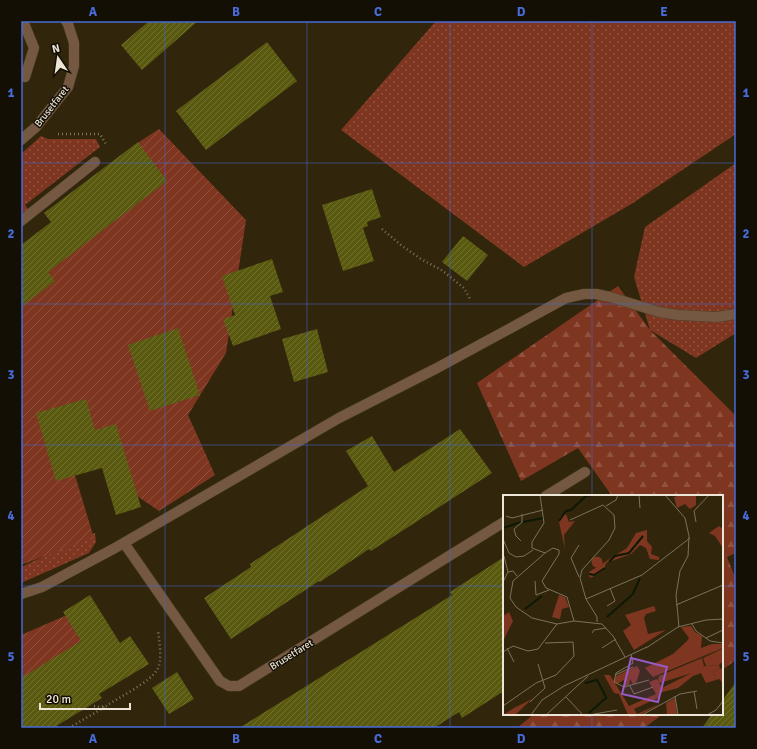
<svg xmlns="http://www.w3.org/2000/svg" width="757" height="749" viewBox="0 0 757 749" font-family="Signika,sans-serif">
<defs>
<pattern id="grass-dots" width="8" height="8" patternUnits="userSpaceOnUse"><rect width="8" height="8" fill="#7f3620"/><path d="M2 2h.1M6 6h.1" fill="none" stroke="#915340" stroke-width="1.8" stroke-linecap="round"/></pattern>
<pattern id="forest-firs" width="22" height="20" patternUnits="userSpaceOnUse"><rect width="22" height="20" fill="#7f3620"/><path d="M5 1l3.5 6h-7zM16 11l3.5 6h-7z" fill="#915340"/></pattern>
<pattern id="garden-furrows" width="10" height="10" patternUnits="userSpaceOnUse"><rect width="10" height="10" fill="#7f3620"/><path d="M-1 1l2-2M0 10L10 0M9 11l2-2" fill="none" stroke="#915340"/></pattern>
<pattern id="building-hatch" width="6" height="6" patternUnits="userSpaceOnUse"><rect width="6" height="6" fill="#595910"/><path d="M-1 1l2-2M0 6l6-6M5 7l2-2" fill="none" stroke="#717132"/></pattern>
</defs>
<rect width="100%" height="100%" fill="#31250b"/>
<!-- grass -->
<path fill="url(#grass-dots)" d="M436 21H736V134L633 203 524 267 341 130Z
M41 136 48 139H96L100 147 25 205 28 209 21 215V154Z
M736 163V333L696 358 650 330 634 277 645 227Z
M95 533 96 542 89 553 21 583V567Z"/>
<!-- forest -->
<path fill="url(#forest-firs)" d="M618 286 650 330 736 416V553L727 557 736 580V660L722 670V496H612L578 448 521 481 477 383Z
M534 714H663L644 728H517Z"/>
<!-- garden -->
<path fill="url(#garden-furrows)" d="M159 129 246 220 226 353 188 415 215 475 159 511 124 487 60 426 94 538 21 565V248L59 218 139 142Z
M74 612 87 658 41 705 59 728H21V635Z"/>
<!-- building -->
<path fill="url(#building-hatch)" d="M149 21H198L142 70 121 45Z
M267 42 297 81 206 150 176 111Z
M138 142 167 181 48 272 55 281 21 307V245L51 222 44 213Z
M372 189 381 217 367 222 368 226 363 228 374 261 343 271 322 205Z
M463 236 488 255 467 281 442 262Z
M272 259 283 292 270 296 281 329 233 346 223 319 235 315 222 276Z
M178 328 200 395 150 411 128 345Z
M317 329 328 372 294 382 282 339Z
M86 399 95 430 116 424 141 507 116 515 102 468 56 481 36 413Z
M460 429 492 473 371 551 369 549 320 582 319 581 231 639 204 598 251 567 250 564 368 486 346 451 372 436 394 472Z
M504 557V691L462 718 459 712 434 728H239L452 595 450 592Z
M90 595 120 643 130 636 149 664 99 694 102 698 53 728H21V678L81 641 63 612Z
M177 672 194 699 169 714 152 688Z
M736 682V728H702L712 714H722V701Z"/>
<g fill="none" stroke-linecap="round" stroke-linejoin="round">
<defs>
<path id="minor" d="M23 21 34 48 25 77
M21 140 36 127 68 87 74 66V43L68 24 66 21
M21 221 95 162
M546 496 585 472
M124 543 220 681 229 686H239L504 522
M21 594 42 587 115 548 339 418 437 368 566 298 584 294H596L610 297 659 312 678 315 717 317 736 314"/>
</defs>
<!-- minor casing -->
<use href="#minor" stroke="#4b4027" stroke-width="11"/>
<!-- path -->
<path stroke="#807660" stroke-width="2.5" stroke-dasharray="1 3" stroke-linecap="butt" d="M58 134H100L106 144
M382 229 402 246 421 259 443 271 464 288 470 299
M94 706 99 707 106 706C118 698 150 682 157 670 163 661 159 640 158 630
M69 728 105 707"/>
<!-- minor -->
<use href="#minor" stroke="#745841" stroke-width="10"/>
</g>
<!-- grid -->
<path fill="none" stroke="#476cd8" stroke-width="1" stroke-opacity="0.55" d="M165 21V728M307 21V728M450 21V728M592 21V496M21 163H736M21 304H736M21 445H736M21 586H504M722 586H736M592 714V728"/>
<g text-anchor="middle" stroke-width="3" stroke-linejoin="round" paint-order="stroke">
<!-- street labels -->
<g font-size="10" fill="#ede6d6" stroke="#140f05">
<text transform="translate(51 106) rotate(-52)" y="4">Brusetfaret</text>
<text transform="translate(291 654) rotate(-32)" y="4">Brusetfaret</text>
</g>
</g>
<!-- overview -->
<g transform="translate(503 495)">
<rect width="220" height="220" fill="#31250b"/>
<path d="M178 0H193V10L187 14 182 9 174 13 171 2ZM216 31 220 34V53L212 41 206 38ZM56 100 62 102 66 112 59 114 57 124 49 122ZM151 111 153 116 143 119 141 123 145 139 163 135 131 155 120 136 128 130 122 120ZM188 131 192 137 199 141 198 153 209 149H220V153L150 182 142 173 170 159 184 146 186 143 178 132ZM219 154 220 166 216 170 203 171 200 163ZM199 163 201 171 195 176 157 188 155 186 156 181ZM217 173 220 175V190L217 184 213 185 210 176Z" fill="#7f3620"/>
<path d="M63 19 66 27 72 26 61 40 62 54 56 27 57 22ZM144 35V46L149 52 148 59 156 62V65L147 64 143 53 137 50 128 59 103 68 101 75 88 83 86 81V77L124 53 133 38ZM6 117 10 126 0 146V118L2 120ZM216 170 217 173 210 176 213 185 203 188 198 178 190 181 175 193 156 198 157 202 131 214 134 219 158 208 137 220H125L116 199 111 198 101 180H107L126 211 153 199 146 187 154 184 159 193 202 171ZM29 204 12 220H0L11 213Z" fill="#7f3620"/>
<path d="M88.5 67a5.5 5.5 0 1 1 11 0a5.5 5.5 0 1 1-11 0Z" fill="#7f3620"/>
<path d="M134 171 137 176 133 188 130 189 127 184 126 190 122 191 121 185 114 189 111 186 113 181ZM172 203 174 220H164L163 208Z" fill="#7f3620"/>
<path fill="none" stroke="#0c1903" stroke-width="2" d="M56 26 63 16 68 15 83 1 90 0M20 27 40 23M0 33 18 27M106 67 112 61 126 58 140 41M86 79 91 80 102 73M22 114 39 101M104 122 130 99 137 83M82 188 94 185 103 202M86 218 104 202"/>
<path fill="none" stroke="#7c725c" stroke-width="1" d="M37 0 41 28 29 47V53L42 58 50 53 56 55V59L39 86 43 93 64 102 71 126M136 0 137 13M162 0 182 23 186 41 185 61 177 76 173 100 176 132M103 11 113 5 115 0M3 21 9 23 40 15M67 25 100 10 111 20 112 33 106 45 79 75 77 83 83 104M193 27 191 16 206 0M0 44 6 58 13 62 21 61 30 55M18 46 13 41 11 34 19 27V19M76 50 68 63 76 82M42 58 10 86 7 103 13 112 29 123 54 129 71 126 99 129 110 141 122 162M1 61 5 77M32 86 33 100 46 95M0 87 5 77 10 76 14 81M173 110 220 90M104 111 112 106 107 93M94 127V122L83 104 139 80 187 43M189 129 193 136 207 146 220 148M89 138 91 135 103 133M203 143 220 135M4 153 11 167M99 153 113 144M143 153 175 132 203 125 220 124M0 157 10 151 25 156 35 154 54 129M128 159 130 168 113 178 111 187 121 192 146 185M112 180 130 172M127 191 131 199 150 192M191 196 194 214M172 201 175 220M63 202 80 220M27 207 42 193 35 169M0 211 33 188 53 180 71 161 70 147 42 148M28 220 39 205 61 191 144 152M43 220 85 181M86 220 114 215M139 220 177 199 194 196M204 220 213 215 220 206"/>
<path fill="#985ac5" fill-opacity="0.15" stroke="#985ac5" stroke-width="2" d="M128 163 164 172 155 207 119 199Z"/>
<rect width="220" height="220" fill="none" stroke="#ede6d6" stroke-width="2"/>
</g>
<!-- border -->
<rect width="757" height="749" fill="none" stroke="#140f05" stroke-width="44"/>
<!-- north arrow -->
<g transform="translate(58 58) rotate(347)" stroke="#140f05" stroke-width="3" paint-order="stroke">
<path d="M0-3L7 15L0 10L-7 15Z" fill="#ede6d6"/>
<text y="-6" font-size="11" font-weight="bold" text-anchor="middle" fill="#ede6d6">N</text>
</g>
<!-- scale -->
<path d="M40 703v6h90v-6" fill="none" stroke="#ede6d6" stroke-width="2"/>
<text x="46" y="703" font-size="12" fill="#ede6d6" stroke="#140f05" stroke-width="3" paint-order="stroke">20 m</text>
<rect x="22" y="22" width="713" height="705" fill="none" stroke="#476cd8" stroke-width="1.5"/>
<g font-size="13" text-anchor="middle" font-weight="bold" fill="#476cd8">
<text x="93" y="16">A</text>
<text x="236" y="16">B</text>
<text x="378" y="16">C</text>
<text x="521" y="16">D</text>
<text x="664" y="16">E</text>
<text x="11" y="97">1</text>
<text x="746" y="97">1</text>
<text x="11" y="238">2</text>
<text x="746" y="238">2</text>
<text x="11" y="379">3</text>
<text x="746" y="379">3</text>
<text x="11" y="520">4</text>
<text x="746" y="520">4</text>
<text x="11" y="661">5</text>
<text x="746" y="661">5</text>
<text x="93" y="743">A</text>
<text x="236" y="743">B</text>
<text x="378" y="743">C</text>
<text x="521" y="743">D</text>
<text x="664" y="743">E</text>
</g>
</svg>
